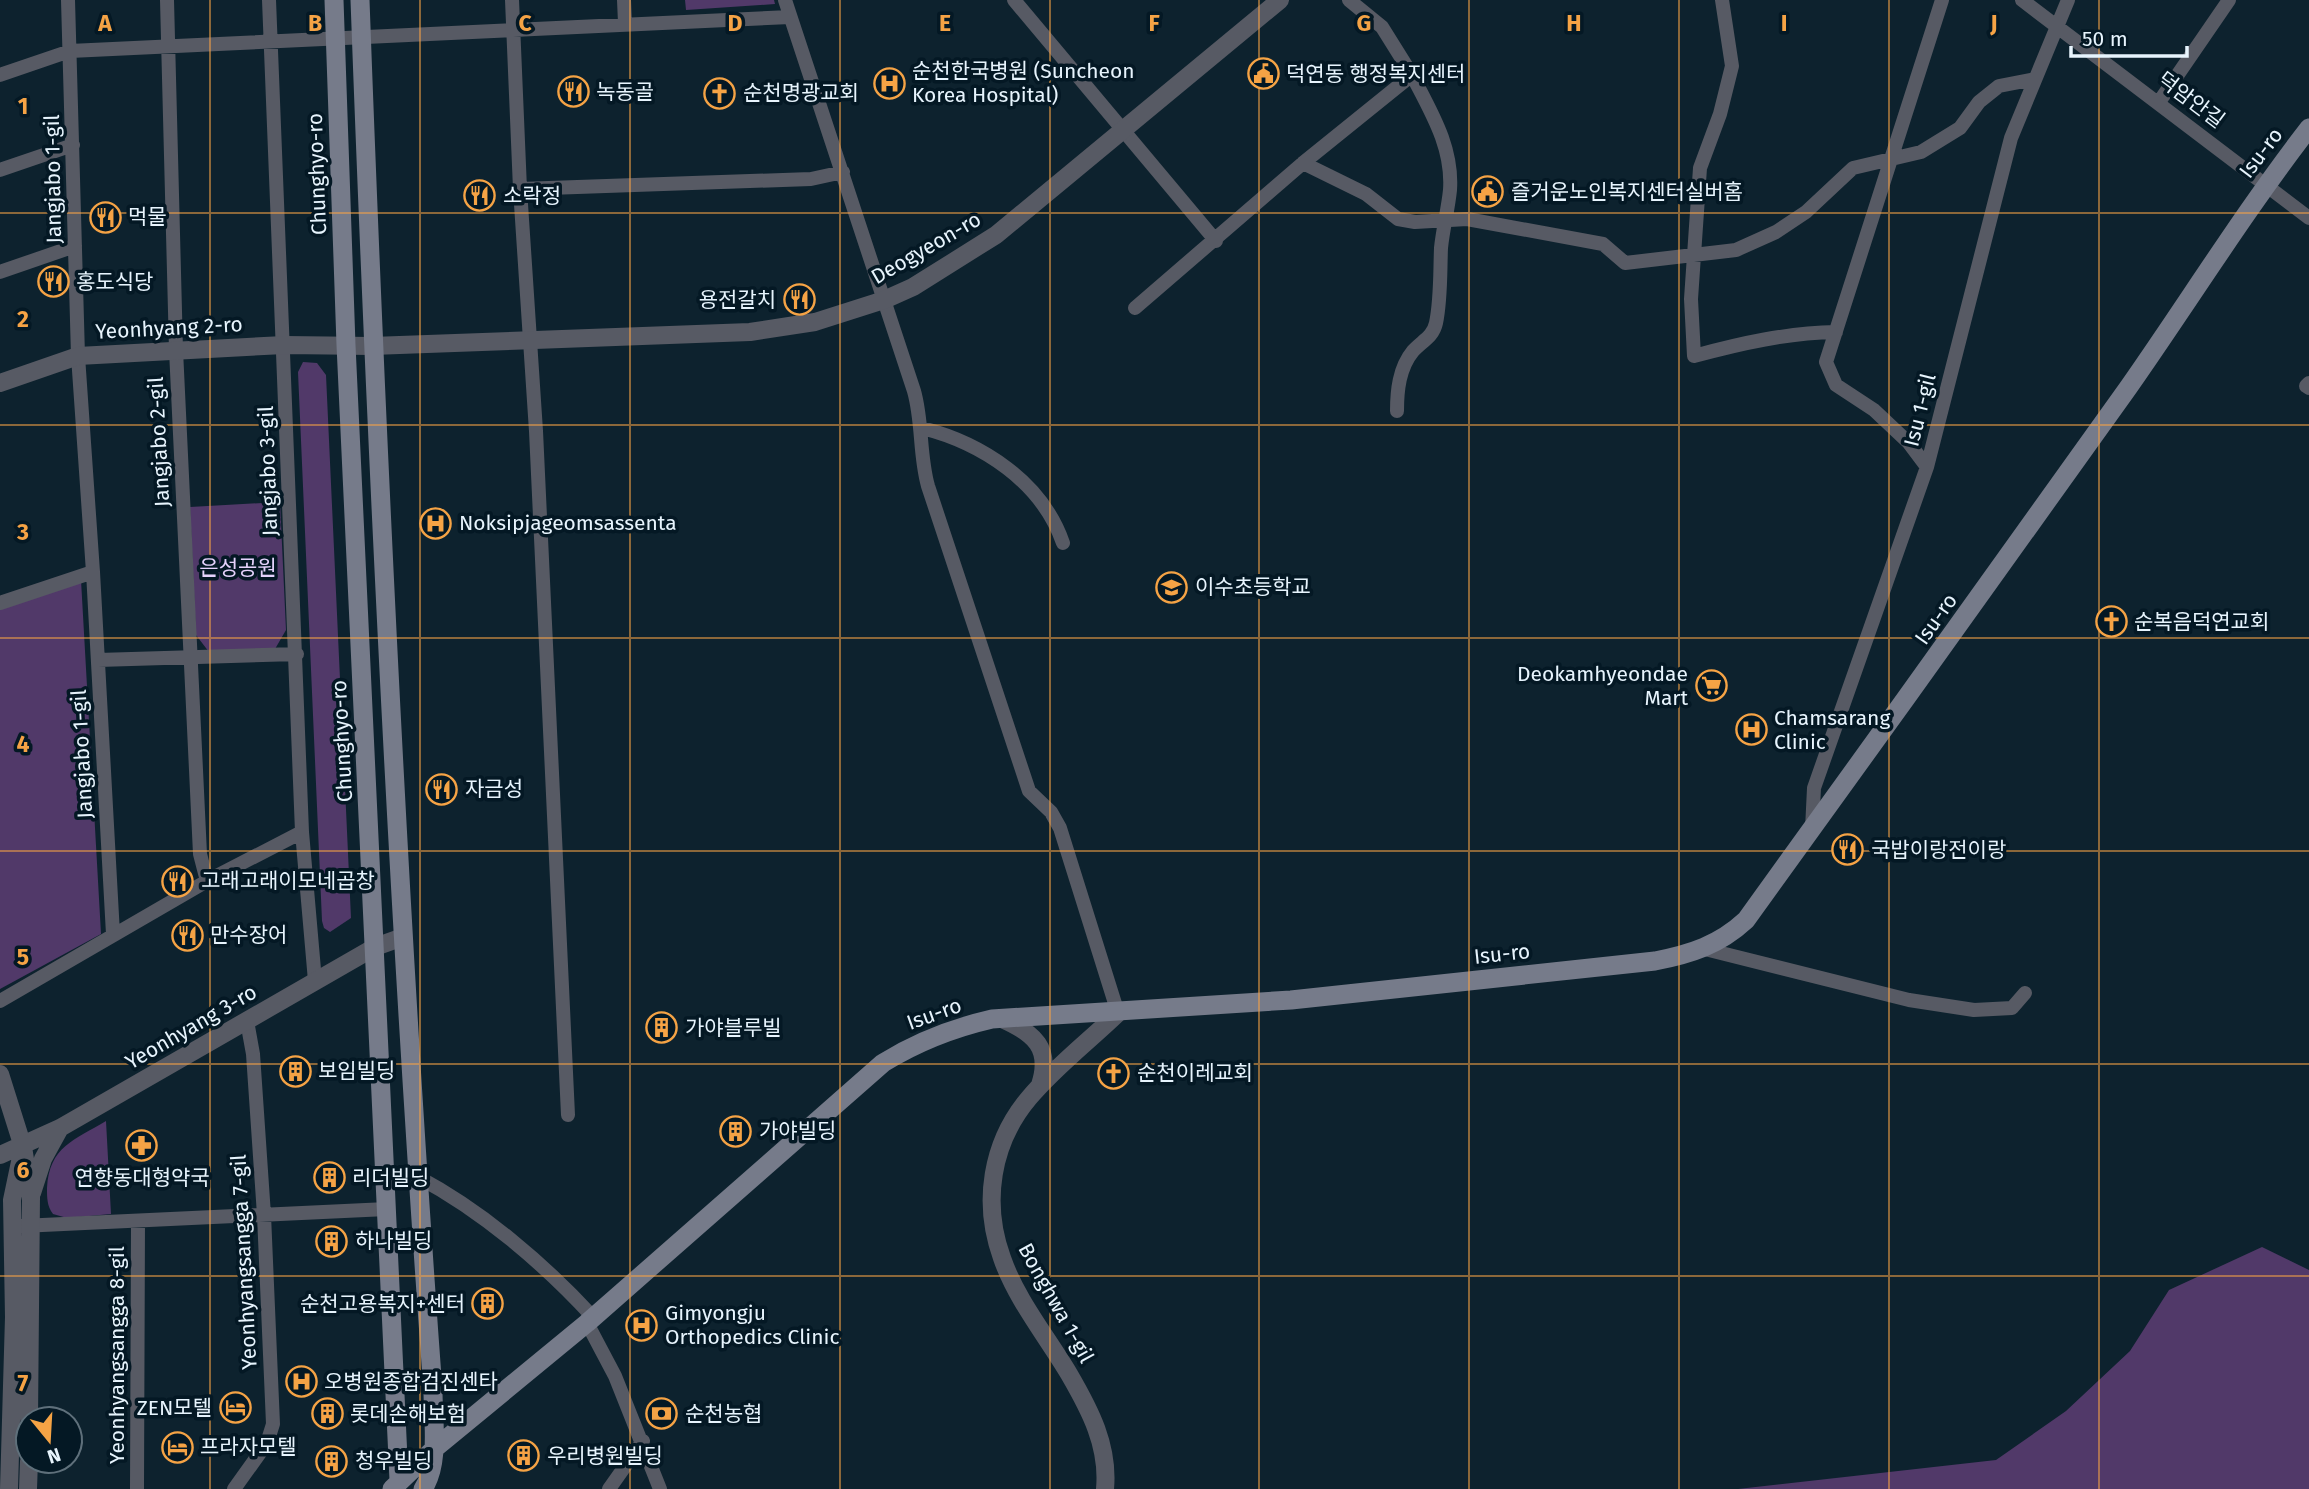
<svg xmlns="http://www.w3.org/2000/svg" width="2309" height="1489" viewBox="0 0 2309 1489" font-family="'Fira Sans','Noto Sans KR',sans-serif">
<rect width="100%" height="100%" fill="#0d222e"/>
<!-- green -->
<path fill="#513969" d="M685 0H774L775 4 686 10Z
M303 362 317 363 326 375 351 918 330 932 324 928 322 921 298 372Z
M280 502 286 630 275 649 209 652 196 635 190 507Z
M81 580 101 934 0 989V607Z
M106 1121 111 1214 67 1218 53 1214C47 1206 47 1198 47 1188 49 1147 74 1140 106 1121Z
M2262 1247 2309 1270V1489H1738L1996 1460 2066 1411 2130 1351 2169 1290Z"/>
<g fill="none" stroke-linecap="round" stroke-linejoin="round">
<!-- minor -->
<path stroke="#575a64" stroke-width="14" d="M167 0 176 350 200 854 207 881
M269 0 302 832 315 981
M512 0 520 189 536 431 568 1115
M624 0 625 23
M785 0 914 391C923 423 919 454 928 486L1029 791 1051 812 1060 828 1118 1013
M1014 0 1216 241
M1722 0 1732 66 1720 114 1700 168 1691 299 1694 356C1742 343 1787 333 1836 332
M2022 0 2309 218
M0 75 70 51 790 17
M2159 102 2229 0
M1303 163 1366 194 1398 219 1415 222 1467 219 1603 244 1625 263 1736 250 1776 232 1806 212 1853 168 1921 152 1960 128 1979 102 1999 86 2035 79
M0 170 73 145
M520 189 811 179 843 172
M0 272 75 246
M1135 308 1303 163 1412 75 1382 27 1349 0
M2309 383 2306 386 2309 388
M1397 411C1397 391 1399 368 1413 351 1422 341 1433 337 1436 323 1441 299 1440 272 1441 248 1443 228 1448 210 1450 190 1453 147 1431 112 1412 75
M922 428C982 443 1042 482 1063 543
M1927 467 1909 443 1874 410 1836 385 1826 362 1942 0
M93 572 113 934
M0 603 93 572 78 356 68 0
M98 660 297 654
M1812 829 1814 788 1927 467 2011 138 2068 0
M1705 949 1909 1000 1974 1010 2012 1008 2025 993
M0 1001 207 881 302 832
M418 1177C482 1211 543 1263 592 1316
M21 1226 387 1209
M587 1323 615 1376 660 1489
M137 1489 138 1221
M234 1489 267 1443 273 1424 264 1215 253 1054 247 1021
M609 1489 643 1441"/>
<!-- tertiary -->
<path stroke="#575a64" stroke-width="18" d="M0 383 78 356 284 345 372 346 750 332 815 322 884 300 913 287 996 235 1280 0
M1002 1019C1034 1033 1052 1048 1040 1085
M0 1074 23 1147 31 1197 29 1419
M0 1155 60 1128 375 947 403 937
M32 1193 43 1159 60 1128
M9 1489 14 1317 12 1200 21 1157
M28 1489 29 1461
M1105 1489C1109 1446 1090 1410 1069 1374 1047 1337 1016 1299 1002 1258 982 1203 991 1143 1029 1098 1055 1067 1089 1041 1118 1013"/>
<!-- secondary -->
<path stroke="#767b8a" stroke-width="19" d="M334 0 346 345 399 1480
M360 0C377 464 399 928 433 1391 433 1420 440 1464 423 1489
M392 1489 434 1449 587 1323 883 1063C917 1042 953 1028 992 1019L1291 1000 1655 961C1691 954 1719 945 1746 920 1874 743 2001 566 2128 388 2189 301 2244 212 2309 128"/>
</g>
<!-- grid -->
<path fill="none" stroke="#f5a345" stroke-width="2" stroke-opacity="0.55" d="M210 0V1489M420 0V1489M630 0V1489M840 0V1489M1050 0V1489M1259 0V1489M1469 0V1489M1679 0V1489M1889 0V1489M2099 0V1489M0 213H2309M0 425H2309M0 638H2309M0 851H2309M0 1064H2309M0 1276H2309"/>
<!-- icons -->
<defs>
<symbol id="civic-ring" viewBox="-11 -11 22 22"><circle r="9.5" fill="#041824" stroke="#f5a345" stroke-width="1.5"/><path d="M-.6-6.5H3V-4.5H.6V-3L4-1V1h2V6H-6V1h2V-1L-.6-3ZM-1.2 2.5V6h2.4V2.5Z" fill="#f5a345"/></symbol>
<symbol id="hospital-ring" viewBox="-11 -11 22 22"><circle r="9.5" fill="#041824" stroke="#f5a345" stroke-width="1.5"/><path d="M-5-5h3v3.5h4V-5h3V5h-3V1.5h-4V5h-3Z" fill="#f5a345"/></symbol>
<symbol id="restaurant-ring" viewBox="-11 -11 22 22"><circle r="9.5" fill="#041824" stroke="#f5a345" stroke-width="1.5"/><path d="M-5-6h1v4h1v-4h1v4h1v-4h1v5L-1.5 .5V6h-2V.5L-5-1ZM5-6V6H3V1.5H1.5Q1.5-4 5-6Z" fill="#f5a345"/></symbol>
<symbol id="church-ring" viewBox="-11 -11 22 22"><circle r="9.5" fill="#041824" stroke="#f5a345" stroke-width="1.5"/><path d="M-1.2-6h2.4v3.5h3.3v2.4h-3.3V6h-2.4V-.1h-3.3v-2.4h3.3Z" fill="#f5a345"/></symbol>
<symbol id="school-ring" viewBox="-11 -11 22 22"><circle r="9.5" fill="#041824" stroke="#f5a345" stroke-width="1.5"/><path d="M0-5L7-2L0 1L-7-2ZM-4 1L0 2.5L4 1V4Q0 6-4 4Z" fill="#f5a345"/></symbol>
<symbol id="supermarket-ring" viewBox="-11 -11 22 22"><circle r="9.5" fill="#041824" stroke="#f5a345" stroke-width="1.5"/><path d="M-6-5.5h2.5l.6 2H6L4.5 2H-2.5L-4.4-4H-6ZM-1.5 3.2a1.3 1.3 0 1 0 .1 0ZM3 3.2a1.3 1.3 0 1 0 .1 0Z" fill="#f5a345"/></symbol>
<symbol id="building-ring" viewBox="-11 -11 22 22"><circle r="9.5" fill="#041824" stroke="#f5a345" stroke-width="1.5"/><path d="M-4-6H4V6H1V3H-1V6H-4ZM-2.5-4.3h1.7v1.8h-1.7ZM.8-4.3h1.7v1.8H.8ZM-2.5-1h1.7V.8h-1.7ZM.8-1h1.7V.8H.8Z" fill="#f5a345"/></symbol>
<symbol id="pharmacy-ring" viewBox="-11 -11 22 22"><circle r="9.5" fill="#041824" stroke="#f5a345" stroke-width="1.5"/><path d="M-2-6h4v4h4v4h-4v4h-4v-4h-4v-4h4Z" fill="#f5a345"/></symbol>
<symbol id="hotel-ring" viewBox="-11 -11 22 22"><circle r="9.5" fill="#041824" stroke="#f5a345" stroke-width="1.5"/><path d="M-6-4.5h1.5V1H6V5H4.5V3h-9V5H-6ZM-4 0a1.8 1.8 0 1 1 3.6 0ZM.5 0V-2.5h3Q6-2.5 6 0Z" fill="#f5a345"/></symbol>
<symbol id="bank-ring" viewBox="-11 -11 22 22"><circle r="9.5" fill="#041824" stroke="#f5a345" stroke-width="1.5"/><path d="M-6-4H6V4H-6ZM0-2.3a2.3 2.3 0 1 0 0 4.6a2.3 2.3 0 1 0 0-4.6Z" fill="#f5a345"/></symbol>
</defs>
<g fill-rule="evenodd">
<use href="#civic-ring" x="1246" y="56" width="35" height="35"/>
<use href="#hospital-ring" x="872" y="66" width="35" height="35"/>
<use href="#restaurant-ring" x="556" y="74" width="35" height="35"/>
<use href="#church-ring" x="702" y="76" width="35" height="35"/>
<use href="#civic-ring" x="1470" y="174" width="35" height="35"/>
<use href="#restaurant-ring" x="462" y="178" width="35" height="35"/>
<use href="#restaurant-ring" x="88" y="200" width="35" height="35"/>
<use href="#restaurant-ring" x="36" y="264" width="35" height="35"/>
<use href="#restaurant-ring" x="782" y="282" width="35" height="35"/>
<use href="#hospital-ring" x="418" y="506" width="35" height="35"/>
<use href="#school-ring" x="1154" y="570" width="35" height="35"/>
<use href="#church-ring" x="2094" y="604" width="35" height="35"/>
<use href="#supermarket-ring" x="1694" y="668" width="35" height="35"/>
<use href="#hospital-ring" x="1734" y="712" width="35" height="35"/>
<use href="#restaurant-ring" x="424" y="772" width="35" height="35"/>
<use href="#restaurant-ring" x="1830" y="832" width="35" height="35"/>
<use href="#restaurant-ring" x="160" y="864" width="35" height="35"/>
<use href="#restaurant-ring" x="170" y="918" width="35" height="35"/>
<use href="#building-ring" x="644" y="1010" width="35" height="35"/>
<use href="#building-ring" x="278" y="1054" width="35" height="35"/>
<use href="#church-ring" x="1096" y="1056" width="35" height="35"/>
<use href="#building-ring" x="718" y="1114" width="35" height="35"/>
<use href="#pharmacy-ring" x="124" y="1128" width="35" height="35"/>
<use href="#building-ring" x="312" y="1160" width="35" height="35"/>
<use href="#building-ring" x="314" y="1224" width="35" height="35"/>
<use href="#building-ring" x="470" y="1286" width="35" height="35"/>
<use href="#hospital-ring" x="624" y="1308" width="35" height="35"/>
<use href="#hospital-ring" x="284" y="1364" width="35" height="35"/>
<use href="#hotel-ring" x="218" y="1390" width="35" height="35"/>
<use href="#building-ring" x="310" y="1396" width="35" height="35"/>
<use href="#bank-ring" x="644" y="1396" width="35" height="35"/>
<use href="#hotel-ring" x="160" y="1430" width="35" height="35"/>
<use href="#building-ring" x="506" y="1438" width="35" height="35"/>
<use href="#building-ring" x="314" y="1444" width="35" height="35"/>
</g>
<g text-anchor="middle" stroke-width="7" stroke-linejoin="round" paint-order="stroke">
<!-- poi labels -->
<g font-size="21" fill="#e7f4fd" stroke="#041824" text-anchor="start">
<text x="912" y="78">순천한국병원 (Suncheon<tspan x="912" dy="24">Korea Hospital)</tspan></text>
<text x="1286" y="81">덕연동 행정복지센터</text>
<text x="596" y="99">녹동골</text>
<text x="743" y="100">순천명광교회</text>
<text x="1511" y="199">즐거운노인복지센터실버홈</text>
<text x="503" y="203">소락정</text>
<text x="128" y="224">먹물</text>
<text x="76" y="289">홍도식당</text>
<text x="776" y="307" text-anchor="end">용전갈치</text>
<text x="459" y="530">Noksipjageomsassenta</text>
<text x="1195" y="594">이수초등학교</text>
<text x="2134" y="629">순복음덕연교회</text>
<text x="1688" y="681" text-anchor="end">Deokamhyeondae<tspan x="1688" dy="24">Mart</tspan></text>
<text x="1774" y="725">Chamsarang<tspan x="1774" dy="24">Clinic</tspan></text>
<text x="465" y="796">자금성</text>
<text x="1871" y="857">국밥이랑전이랑</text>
<text x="201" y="888">고래고래이모네곱창</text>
<text x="210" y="942">만수장어</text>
<text x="685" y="1035">가야블루빌</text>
<text x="318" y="1078">보임빌딩</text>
<text x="1137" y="1080">순천이레교회</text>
<text x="759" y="1138">가야빌딩</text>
<text x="142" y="1185" text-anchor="middle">연향동대형약국</text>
<text x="352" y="1185">리더빌딩</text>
<text x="355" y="1248">하나빌딩</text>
<text x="465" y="1311" text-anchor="end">순천고용복지+센터</text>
<text x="665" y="1320">Gimyongju<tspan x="665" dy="24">Orthopedics Clinic</tspan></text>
<text x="324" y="1389">오병원종합검진센타</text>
<text x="212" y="1415" text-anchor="end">ZEN모텔</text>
<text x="350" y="1421">롯데손해보험</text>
<text x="685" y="1421">순천농협</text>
<text x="200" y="1454">프라자모텔</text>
<text x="547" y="1463">우리병원빌딩</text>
<text x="355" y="1468">청우빌딩</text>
</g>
<!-- street labels -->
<g font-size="21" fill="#e7f4fd" stroke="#041824">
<text transform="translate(2191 100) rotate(37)" y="7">덕암안길</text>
<text transform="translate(2261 153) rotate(-53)" y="7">Isu-ro</text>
<text transform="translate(317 174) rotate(-92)" y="7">Chunghyo-ro</text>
<text transform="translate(53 179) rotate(-91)" y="7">Jangjabo 1-gil</text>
<text transform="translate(926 248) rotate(-30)" y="7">Deogyeon-ro</text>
<text transform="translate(169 328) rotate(-3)" y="7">Yeonhyang 2-ro</text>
<text transform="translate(1920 410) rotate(-76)" y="7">Isu 1-gil</text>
<text transform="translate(159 442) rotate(-93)" y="7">Jangjabo 2-gil</text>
<text transform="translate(268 471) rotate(-92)" y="7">Jangjabo 3-gil</text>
<text transform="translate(1936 619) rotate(-55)" y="7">Isu-ro</text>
<text transform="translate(342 741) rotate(-93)" y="7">Chunghyo-ro</text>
<text transform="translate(82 754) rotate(-93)" y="7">Jangjabo 1-gil</text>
<text transform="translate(1502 954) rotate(-6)" y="7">Isu-ro</text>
<text transform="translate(934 1014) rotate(-20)" y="7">Isu-ro</text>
<text transform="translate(191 1027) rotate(-30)" y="7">Yeonhyang 3-ro</text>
<text transform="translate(244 1262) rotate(-93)" y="7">Yeonhyangsangga 7-gil</text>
<text transform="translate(1056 1303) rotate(61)" y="7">Bonghwa 1-gil</text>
<text transform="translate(117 1355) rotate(-90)" y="7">Yeonhyangsangga 8-gil</text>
</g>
<!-- park labels -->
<g font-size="21" fill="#e5d2fc" stroke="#041824">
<text x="238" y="575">은성공원</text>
</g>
</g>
<g font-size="23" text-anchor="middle" font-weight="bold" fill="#f5a345" stroke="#041824" stroke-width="7" stroke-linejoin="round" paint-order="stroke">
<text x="105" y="31">A</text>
<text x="315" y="31">B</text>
<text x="525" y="31">C</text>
<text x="735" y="31">D</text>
<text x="945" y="31">E</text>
<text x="1154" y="31">F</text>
<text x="1364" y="31">G</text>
<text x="1574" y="31">H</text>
<text x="1784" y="31">I</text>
<text x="1994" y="31">J</text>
<text x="23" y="114">1</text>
<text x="23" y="327">2</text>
<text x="23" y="540">3</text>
<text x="23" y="752">4</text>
<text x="23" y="965">5</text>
<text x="23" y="1178">6</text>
<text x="23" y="1391">7</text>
</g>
<!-- north arrow -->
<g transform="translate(49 1440) rotate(162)"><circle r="33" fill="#041824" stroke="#5f707b" stroke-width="2"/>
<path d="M0-5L12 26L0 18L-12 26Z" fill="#f5a345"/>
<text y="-10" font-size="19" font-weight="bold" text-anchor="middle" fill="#e7f4fd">N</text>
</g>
<!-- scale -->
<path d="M2071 46v10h116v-10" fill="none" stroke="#e7f4fd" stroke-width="3.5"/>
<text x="2082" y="46" font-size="21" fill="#e7f4fd" stroke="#041824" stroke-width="5" paint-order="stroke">50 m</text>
</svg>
